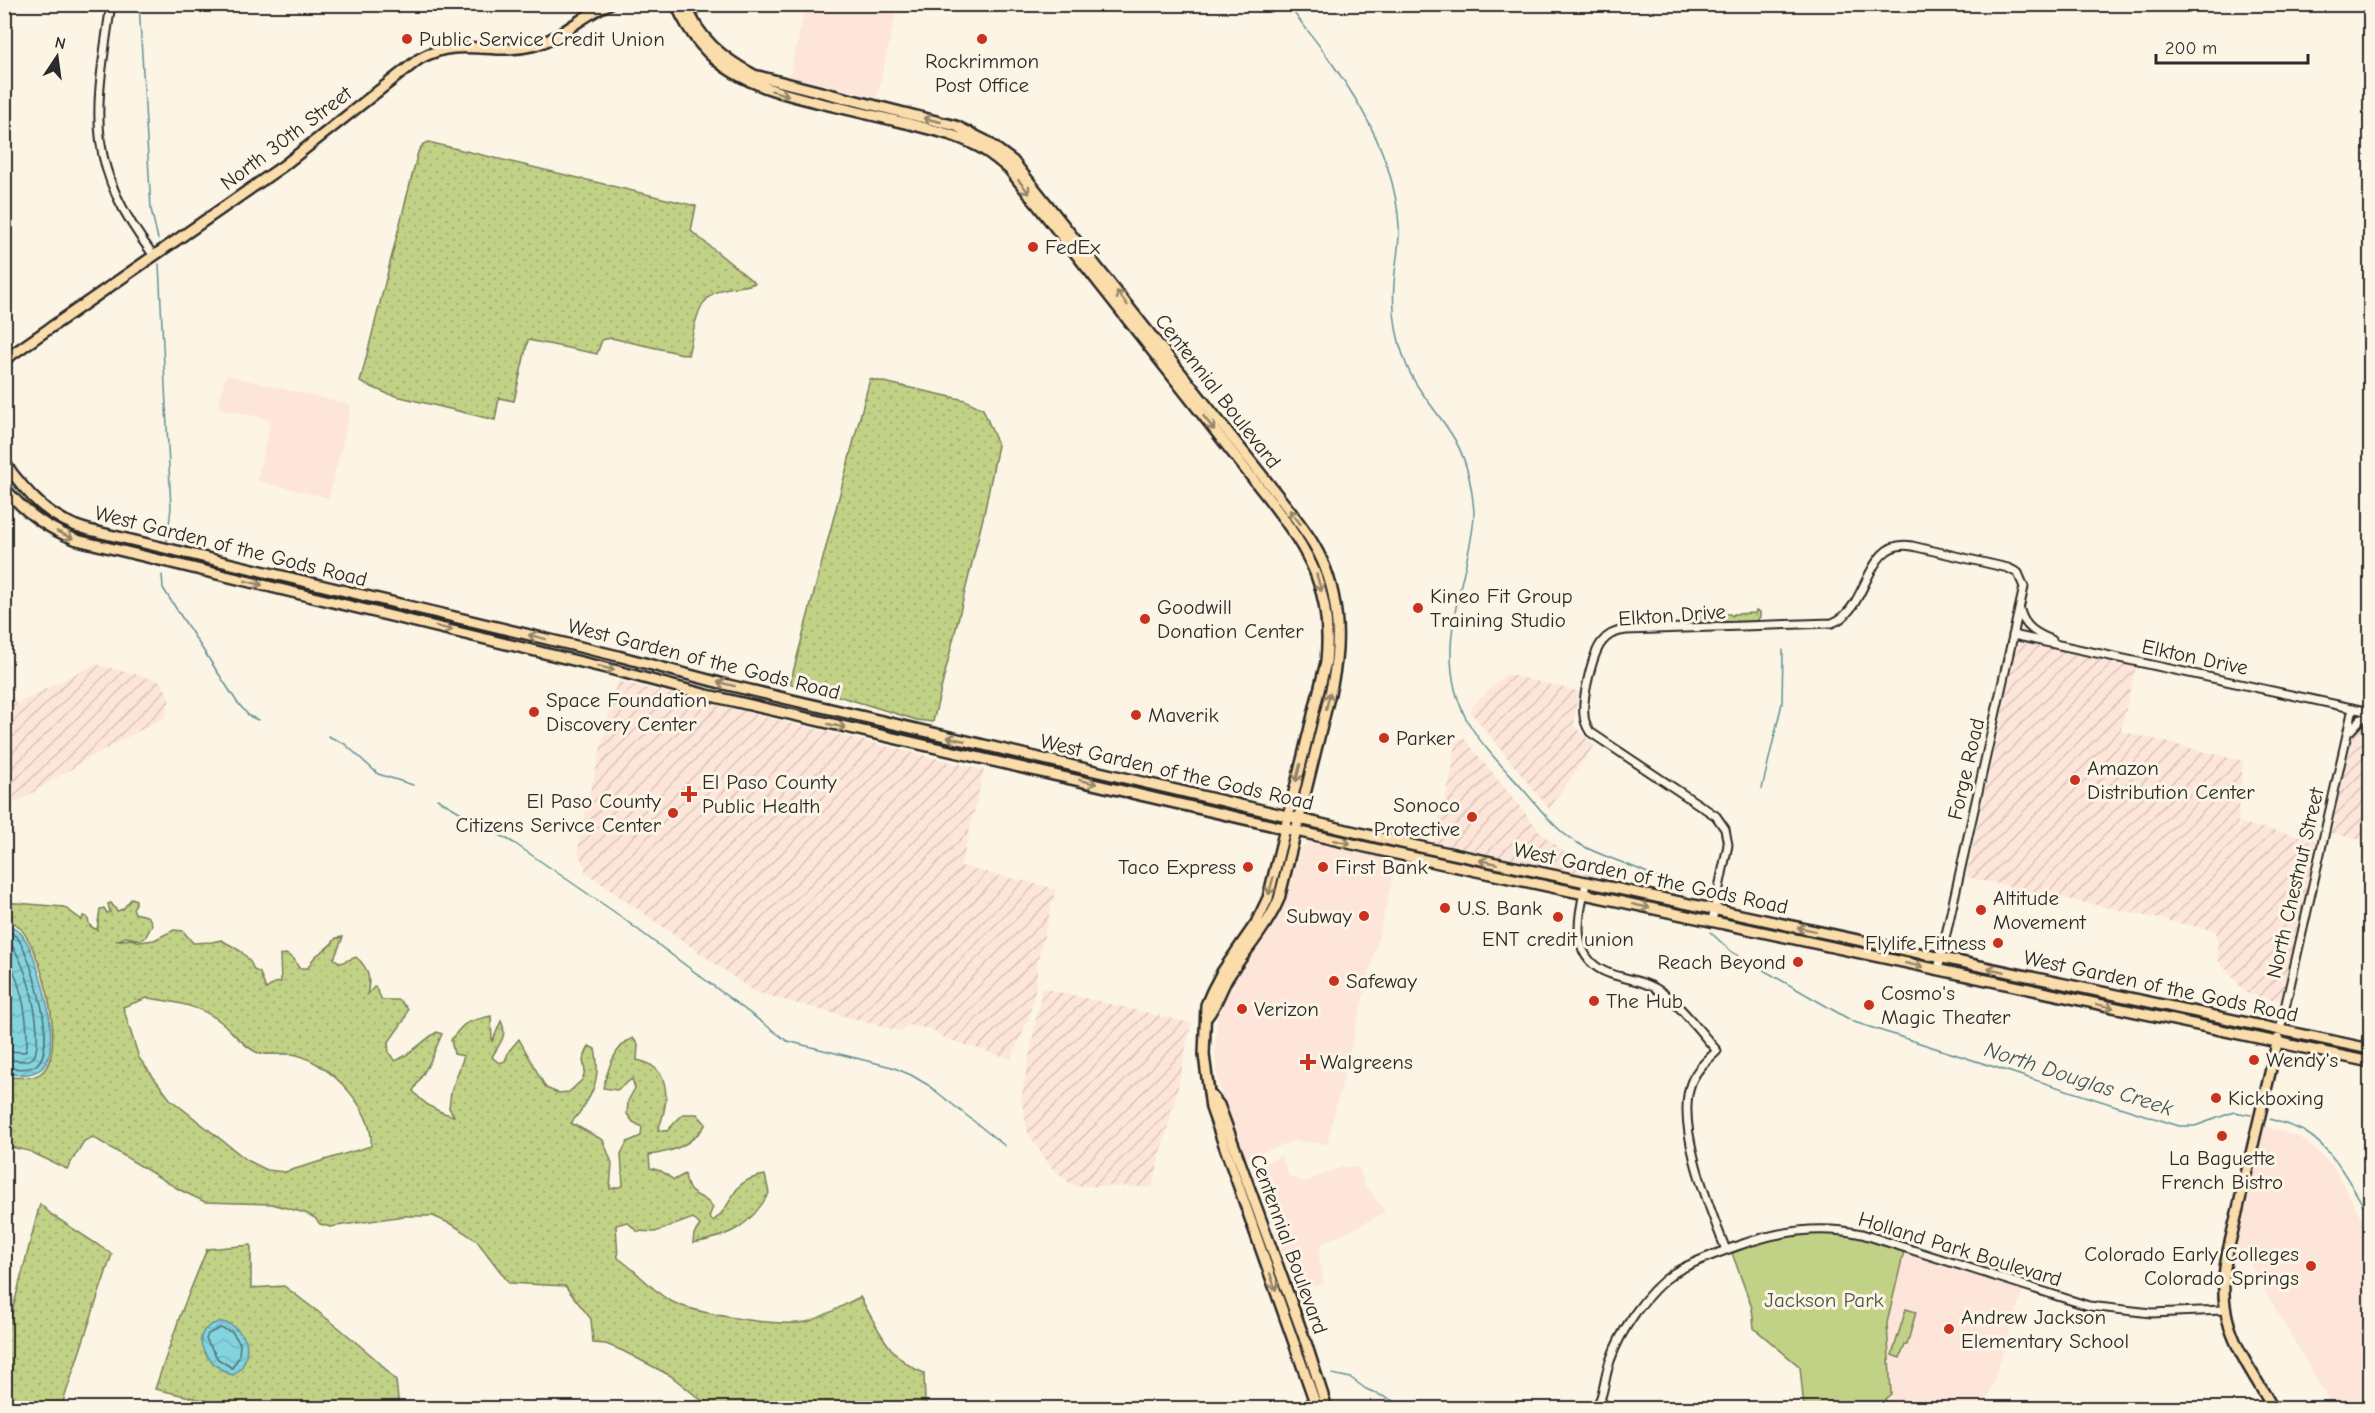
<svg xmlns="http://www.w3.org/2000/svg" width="2375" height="1413" viewBox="0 0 2375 1413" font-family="'Comic Neue',sans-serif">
<defs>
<pattern id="industrial-furrows" width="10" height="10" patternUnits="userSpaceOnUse" patternTransform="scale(1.5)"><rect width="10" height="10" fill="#fde6d9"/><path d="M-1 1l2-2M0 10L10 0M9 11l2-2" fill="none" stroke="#d9c5ba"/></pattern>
<pattern id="grass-dots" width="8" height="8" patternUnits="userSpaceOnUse" patternTransform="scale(1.5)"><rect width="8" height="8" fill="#c1d185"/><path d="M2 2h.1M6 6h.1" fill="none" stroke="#a6b473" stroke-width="1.8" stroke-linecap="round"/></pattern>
<pattern id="water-waves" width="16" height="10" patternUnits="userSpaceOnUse" patternTransform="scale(1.5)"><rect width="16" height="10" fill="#84d4df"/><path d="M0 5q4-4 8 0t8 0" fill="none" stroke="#72b6c0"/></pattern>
</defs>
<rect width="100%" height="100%" fill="#fcf5e5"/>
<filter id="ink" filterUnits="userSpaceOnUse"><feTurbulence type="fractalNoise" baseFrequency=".0167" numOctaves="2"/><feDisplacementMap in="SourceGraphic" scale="12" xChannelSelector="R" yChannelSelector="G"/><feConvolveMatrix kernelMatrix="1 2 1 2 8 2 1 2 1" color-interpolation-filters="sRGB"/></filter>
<g filter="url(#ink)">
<!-- built -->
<path fill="#fde6d9" d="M806 5H898L877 97 789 77Z
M226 375 352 405 329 498 257 481 271 420 218 408Z
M1311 841 1397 862 1327 1144 1293 1141 1245 1159 1230 1128 1217 1079 1215 1050 1218 1010 1231 982 1274 923 1285 904 1301 847Z
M2265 1126 2301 1138 2323 1156 2333 1167 2370 1233V1408H2333L2249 1263 2241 1250 2236 1249Z
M1281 1156 1289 1176 1305 1182 1341 1167H1359L1363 1182 1385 1212 1346 1233 1322 1243 1319 1257 1324 1284 1295 1290 1253 1168Z
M1904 1251 2023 1291 1985 1408H1881L1885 1400 1891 1394 1887 1323Z"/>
<!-- industrial -->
<path fill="url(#industrial-furrows)" d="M2019 638 2136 665 2121 731 2243 761 2237 836 2240 823 2317 840 2282 1001 2247 994 2218 960 2216 931 1966 877Z
M94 664 155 679 162 682 170 699 165 717 96 754 17 802 5 803V702L13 698 17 704Z
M1506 674 1578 691 1574 725 1594 746 1549 809 1471 713 1473 705Z
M617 681 984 770 961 866 1056 889 1038 960 1036 986 1029 1018 1011 1059 944 1038 931 1029 907 1025 902 1032 755 992 585 872V868L578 853 579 838Z
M2370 719V842L2331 833 2353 734 2361 724Z
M1463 737 1543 835 1562 850 1593 868V876L1433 842 1452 772 1455 742Z
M1042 988 1191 1023 1178 1088 1152 1187 1073 1186 1050 1166 1028 1133 1021 1098Z"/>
<!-- grass -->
<path fill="url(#grass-dots)" stroke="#767e58" stroke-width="1.5" fill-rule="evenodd" d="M428 142 696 206 691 231 755 283C744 288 733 286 721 290 695 298 694 332 688 355L611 338 602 340 597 354 528 340 514 401 499 398 495 420 388 394 360 382 418 152 423 144Z
M870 379 965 400 983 409 998 445 984 514 933 722 917 720 815 689 790 684Z
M1756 610 1760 612V617L1756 621 1698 623 1692 621V614L1694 611 1696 614H1730L1732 616 1734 614 1755 613Z
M132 898 136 900V904L133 908 135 913C142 916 150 913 152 925L145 938 141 940 126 937 116 941 131 939 140 942 154 940 174 930 183 931 193 943 212 942 221 940C236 948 248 953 254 970L260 973 266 989 275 983 281 982 280 955 286 954 294 959 299 968H308C316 949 326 954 336 938L343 937 334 959 341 963 356 957C369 968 371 979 367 995L375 986 382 1000H399L408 1009 405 1019 388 1043 389 1053 395 1061C412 1054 422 1041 437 1032L442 1034 430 1062 413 1091C424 1105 437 1112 454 1116L449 1108 451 1092 464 1056 454 1054 451 1040C466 1019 468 1022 491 1016L492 1042 501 1021C509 1036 498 1045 492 1057L499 1063 505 1061 509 1051 519 1039 546 1088 558 1093 569 1092 582 1080 585 1071 583 1060 589 1046 595 1049C602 1080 591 1100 571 1123L603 1140 612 1163 610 1189 623 1186 621 1154 627 1142 641 1136 642 1127 633 1122 627 1114 628 1101 635 1088 632 1079 617 1090 603 1088C608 1069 614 1046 633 1038L638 1045 637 1060C673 1067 669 1103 658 1130L667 1131 683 1114H697L706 1124C692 1145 673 1152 649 1155L650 1168 661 1171 674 1180 685 1174C689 1202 698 1189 713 1207L709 1217 713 1221C738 1202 727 1181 765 1175L769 1193C751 1225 730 1237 693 1243L694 1234 700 1225 693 1218 655 1232 637 1231 627 1222 616 1225 618 1258C636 1270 649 1287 667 1299 691 1314 778 1327 806 1322 819 1320 847 1303 860 1297 877 1326 890 1361 924 1373L925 1402 930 1408H711L671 1376 623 1351 606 1344 593 1343 591 1319 565 1286 509 1283 477 1241 453 1225 433 1216H404L330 1227 320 1224 315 1218 305 1213 272 1204 205 1202 180 1190 93 1137 84 1141 67 1169 29 1151 5 1146V1077C16 1077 32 1080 41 1073 69 1053 41 944 17 925 14 922 9 921 5 920V902L64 907 82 920 83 916 87 917 90 926 97 930 100 909 104 908 107 913 110 912 108 904 111 903 117 911 123 909ZM147 998C173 1002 200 1005 221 1022 232 1031 242 1045 256 1052 268 1057 284 1052 297 1055 330 1064 375 1110 371 1146L285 1172 267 1170 247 1160 170 1099 139 1058 123 1007Z
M40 1204 52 1215 112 1254 61 1408H5V1339Z
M251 1245V1288L284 1286 338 1327 378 1361 396 1381 399 1408H237L155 1389 181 1313 207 1249Z"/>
<!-- green -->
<path fill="#c1d185" stroke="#767e58" stroke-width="1.5" d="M1820 1233 1858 1237 1904 1251 1887 1323 1891 1394 1885 1399 1887 1405 1881 1408H1804L1800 1367 1754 1328 1752 1308 1732 1253C1761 1241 1788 1235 1820 1233Z
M1906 1309 1916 1312 1907 1345H1905L1900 1358 1892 1355Z"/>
<!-- water -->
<path fill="url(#water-waves)" stroke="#609097" stroke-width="1.5" d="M5 923C12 926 19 930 23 936 39 958 65 1050 41 1069 30 1077 17 1074 5 1074Z
M219 1322C232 1322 238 1330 246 1340 248 1354 246 1367 233 1375 213 1370 180 1333 219 1322Z"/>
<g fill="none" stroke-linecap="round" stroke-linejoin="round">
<!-- shore -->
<path stroke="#4f6f73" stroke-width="1.5" d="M4 929C10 932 16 935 19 940 32 960 59 1049 36 1065 28 1071 15 1068 4 1068
M4 938C26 951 45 1035 34 1057L27 1061 4 1060
M4 949C18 977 26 1003 27 1034 27 1041 28 1047 25 1052L4 1051
M220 1328 232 1332 240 1343 239 1357 232 1368 218 1359 206 1339 208 1334Z"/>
<!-- stream -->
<path stroke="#609097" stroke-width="1.5" d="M139 4 151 209 158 239
M1287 4C1338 69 1394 140 1399 226 1400 246 1395 264 1394 284 1392 310 1396 337 1405 361 1415 389 1435 408 1450 432 1466 455 1472 484 1474 512 1474 529 1470 546 1466 563 1453 617 1439 670 1468 722 1482 746 1502 766 1521 787 1539 807 1556 832 1581 845 1612 862 1648 867 1675 891
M159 264 171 508 167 541
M162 575 163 588 168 596 237 702 249 716 258 720
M328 736 345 744 378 774 413 785
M1762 789 1782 703 1783 650
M437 799 514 843 613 911 787 1041 892 1067 911 1075 928 1085 1005 1146
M1710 932 1732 952 1854 1022 2179 1126H2195L2234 1112 2251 1115
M2270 1119C2281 1123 2294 1126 2305 1132 2336 1151 2352 1188 2370 1217
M1332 1374 1351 1378 1366 1389 1410 1408
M1516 1408 1562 1404 1584 1408"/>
<defs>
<path id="minor" d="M111 4C95 114 83 162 154 256
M2020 610C2024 627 2037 634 2052 640
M2013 635 2370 712
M2350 731 2361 719 2370 716
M1586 883C1579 916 1567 959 1611 974 1626 979 1641 980 1655 988 1677 1000 1700 1032 1717 1051 1706 1061 1696 1070 1691 1083 1675 1126 1710 1209 1726 1250
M1712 921 1728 845 1725 829 1716 816 1590 732C1587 727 1584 721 1584 715 1582 699 1592 654 1602 642 1608 634 1616 631 1626 630L1832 623C1870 610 1864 537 1912 546L2008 568 2018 573 2024 587 1938 970
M2280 1030 2353 708
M1601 1400 1603 1403 1602 1408
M1596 1408C1597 1403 1600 1401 1601 1397 1605 1385 1606 1372 1610 1361 1620 1331 1647 1291 1674 1273 1693 1261 1716 1254 1737 1246 1779 1231 1818 1225 1862 1234L2089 1306 2151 1313 2224 1310"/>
<path id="major" d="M676 4C705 72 754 87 820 103 850 110 880 117 910 124 932 130 955 134 975 145 988 151 998 160 1009 169L1268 498C1310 553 1333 590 1326 662L1268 898 1256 923 1222 972 1212 991 1206 1005 1204 1055 1211 1108 1317 1408
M686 4C697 38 724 59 754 75L956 126 986 141 1013 161 1276 493C1289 510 1303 526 1314 545 1339 587 1342 639 1332 685L1279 899C1266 929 1244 952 1227 979 1220 992 1216 1006 1207 1017
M4 360 283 166 419 59C460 36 492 56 532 46 561 39 582 15 609 4
M4 462C27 494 50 520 89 530L618 656 724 684 1402 843 2370 1049
M4 487C23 511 48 529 77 540L614 670 707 695 1383 851 2370 1062
M1211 1095 1219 1105 1225 1121 1306 1343 1327 1408
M2273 1408C2241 1353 2214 1323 2227 1255L2278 1039"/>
</defs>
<!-- minor casing -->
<use href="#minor" stroke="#2b2b2b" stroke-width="11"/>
<!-- major casing -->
<use href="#major" stroke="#2b2b2b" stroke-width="14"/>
<!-- minor -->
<use href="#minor" stroke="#fcf5e5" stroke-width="7"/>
<!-- major -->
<use href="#major" stroke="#fbddab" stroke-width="9"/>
</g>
<!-- one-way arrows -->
<defs><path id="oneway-shaft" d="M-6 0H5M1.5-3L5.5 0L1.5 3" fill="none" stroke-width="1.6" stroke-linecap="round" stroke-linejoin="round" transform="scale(1.5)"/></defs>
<g stroke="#93846b">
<use href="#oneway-shaft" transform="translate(780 93) rotate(15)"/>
<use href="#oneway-shaft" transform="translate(932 120) rotate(-167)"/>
<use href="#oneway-shaft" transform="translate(1024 187) rotate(51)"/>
<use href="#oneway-shaft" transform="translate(1122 298) rotate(-127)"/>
<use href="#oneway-shaft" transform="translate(1209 423) rotate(52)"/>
<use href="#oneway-shaft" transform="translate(1295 517) rotate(-128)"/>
<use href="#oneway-shaft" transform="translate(65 535) rotate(24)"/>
<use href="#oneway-shaft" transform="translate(254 583) rotate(14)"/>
<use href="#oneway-shaft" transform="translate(1319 583) rotate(74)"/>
<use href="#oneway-shaft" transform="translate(444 628) rotate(14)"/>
<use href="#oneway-shaft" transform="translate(537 637) rotate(-166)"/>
<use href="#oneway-shaft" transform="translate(606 668) rotate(14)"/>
<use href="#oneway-shaft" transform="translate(726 684) rotate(-166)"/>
<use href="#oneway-shaft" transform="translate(1328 701) rotate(-77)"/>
<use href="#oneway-shaft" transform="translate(837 726) rotate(13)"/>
<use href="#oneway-shaft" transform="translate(956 739) rotate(-167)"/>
<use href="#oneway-shaft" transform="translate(1298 773) rotate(104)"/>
<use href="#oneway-shaft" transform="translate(1088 782) rotate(14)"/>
<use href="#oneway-shaft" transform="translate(1342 842) rotate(13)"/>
<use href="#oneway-shaft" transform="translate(1488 862) rotate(-168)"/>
<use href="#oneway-shaft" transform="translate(1271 886) rotate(105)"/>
<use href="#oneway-shaft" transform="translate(1641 906) rotate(12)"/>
<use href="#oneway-shaft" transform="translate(1806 929) rotate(-168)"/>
<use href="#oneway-shaft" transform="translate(1914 965) rotate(12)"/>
<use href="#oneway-shaft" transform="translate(1996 970) rotate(-168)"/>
<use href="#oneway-shaft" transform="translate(2105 1006) rotate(12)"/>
<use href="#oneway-shaft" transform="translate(1273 1282) rotate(71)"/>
</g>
</g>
<!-- markers -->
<g fill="#c8321e" stroke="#fcf5e5" stroke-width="2">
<circle cx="407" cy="39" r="6"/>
<circle cx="982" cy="39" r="6"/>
<circle cx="1033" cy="247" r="6"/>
<circle cx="1418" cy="608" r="6"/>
<circle cx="1145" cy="619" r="6"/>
<circle cx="534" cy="712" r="6"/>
<circle cx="1136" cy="715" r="6"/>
<circle cx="1384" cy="738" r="6"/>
<circle cx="2075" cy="780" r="6"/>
<path d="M686 785h6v6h6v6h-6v6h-6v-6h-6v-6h6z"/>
<circle cx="673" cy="813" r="6"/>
<circle cx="1472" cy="817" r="6"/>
<circle cx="1248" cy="867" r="6"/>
<circle cx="1323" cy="867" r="6"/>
<circle cx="1445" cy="908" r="6"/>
<circle cx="1981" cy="910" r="6"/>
<circle cx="1364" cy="916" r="6"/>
<circle cx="1558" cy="917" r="6"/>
<circle cx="1998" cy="943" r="6"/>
<circle cx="1798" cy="962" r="6"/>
<circle cx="1334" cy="981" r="6"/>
<circle cx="1594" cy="1001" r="6"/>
<circle cx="1869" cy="1005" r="6"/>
<circle cx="1242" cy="1009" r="6"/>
<circle cx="2254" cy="1060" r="6"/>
<path d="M1305 1053h6v6h6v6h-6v6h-6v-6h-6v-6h6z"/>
<circle cx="2216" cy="1098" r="6"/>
<circle cx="2222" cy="1136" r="6"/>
<circle cx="2311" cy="1266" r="6"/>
<circle cx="1949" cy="1329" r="6"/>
</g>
<g text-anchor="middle" stroke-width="6" stroke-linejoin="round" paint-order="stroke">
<!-- poi labels -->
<g font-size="21" fill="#2b2b2b" stroke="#fcf5e5" text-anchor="start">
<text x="419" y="46">Public Service Credit Union</text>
<text x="982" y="68" text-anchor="middle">Rockrimmon<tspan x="982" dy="24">Post Office</tspan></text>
<text x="1045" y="254">FedEx</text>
<text x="1430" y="603">Kineo Fit Group<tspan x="1430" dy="24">Training Studio</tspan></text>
<text x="1157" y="614">Goodwill<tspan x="1157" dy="24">Donation Center</tspan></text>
<text x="546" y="707">Space Foundation<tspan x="546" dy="24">Discovery Center</tspan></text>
<text x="1148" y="722">Maverik</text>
<text x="1396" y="745">Parker</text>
<text x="2087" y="775">Amazon<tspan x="2087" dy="24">Distribution Center</tspan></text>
<text x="702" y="789">El Paso County<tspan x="702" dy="24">Public Health</tspan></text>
<text x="661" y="808" text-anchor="end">El Paso County<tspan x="661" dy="24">Citizens Serivce Center</tspan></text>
<text x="1460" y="812" text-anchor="end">Sonoco<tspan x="1460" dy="24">Protective</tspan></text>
<text x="1236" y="874" text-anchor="end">Taco Express</text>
<text x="1335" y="874">First Bank</text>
<text x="1993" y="905">Altitude<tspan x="1993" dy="24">Movement</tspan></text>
<text x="1457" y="915">U.S. Bank</text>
<text x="1352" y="923" text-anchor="end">Subway</text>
<text x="1558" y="946" text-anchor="middle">ENT credit union</text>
<text x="1986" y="950" text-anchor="end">Flylife Fitness</text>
<text x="1786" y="969" text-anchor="end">Reach Beyond</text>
<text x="1346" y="988">Safeway</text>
<text x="1881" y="1000">Cosmo's<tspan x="1881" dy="24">Magic Theater</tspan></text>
<text x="1606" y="1008">The Hub</text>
<text x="1254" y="1016">Verizon</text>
<text x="2266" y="1067">Wendy's</text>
<text x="1320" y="1069">Walgreens</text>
<text x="2228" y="1105">Kickboxing</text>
<text x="2222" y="1165" text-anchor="middle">La Baguette<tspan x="2222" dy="24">French Bistro</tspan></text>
<text x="2299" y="1261" text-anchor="end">Colorado Early Colleges<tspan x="2299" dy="24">Colorado Springs</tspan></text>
<text x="1961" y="1324">Andrew Jackson<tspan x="1961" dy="24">Elementary School</tspan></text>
</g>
<!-- street labels -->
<g font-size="21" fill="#2b2b2b" stroke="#fcf5e5">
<text transform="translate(286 138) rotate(-37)" y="7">North 30th Street</text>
<text transform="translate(1218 391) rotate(52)" y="7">Centennial Boulevard</text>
<text transform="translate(231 546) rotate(14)" y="7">West Garden of the Gods Road</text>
<text transform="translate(1672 615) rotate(-4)" y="7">Elkton Drive</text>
<text transform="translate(2195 657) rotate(12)" y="7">Elkton Drive</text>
<text transform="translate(704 659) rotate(14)" y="7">West Garden of the Gods Road</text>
<text transform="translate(1966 769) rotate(-77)" y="7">Forge Road</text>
<text transform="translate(1177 772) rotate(13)" y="7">West Garden of the Gods Road</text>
<text transform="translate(1651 878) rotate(12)" y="7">West Garden of the Gods Road</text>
<text transform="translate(2295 883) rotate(-77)" y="7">North Chestnut Street</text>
<text transform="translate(2161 986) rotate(12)" y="7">West Garden of the Gods Road</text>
<text transform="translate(1289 1244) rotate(70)" y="7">Centennial Boulevard</text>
<text transform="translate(1960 1249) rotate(17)" y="7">Holland Park Boulevard</text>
</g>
<!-- park labels -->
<g font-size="21" fill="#505442" stroke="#fcf5e5">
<text x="1824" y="1307">Jackson Park</text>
</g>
<!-- water labels -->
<g font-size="22" font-style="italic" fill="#415558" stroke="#fcf5e5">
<text transform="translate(2079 1078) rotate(18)" y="8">North Douglas Creek</text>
</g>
</g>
<!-- margin -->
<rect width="2375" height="1413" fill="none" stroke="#fcf5e5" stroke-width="24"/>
<rect x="12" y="12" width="2351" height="1389" fill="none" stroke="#2b2b2b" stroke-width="2" filter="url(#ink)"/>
<!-- north arrow -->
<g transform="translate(57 57) rotate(13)" stroke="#fcf5e5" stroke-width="4.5" paint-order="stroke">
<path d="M0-4.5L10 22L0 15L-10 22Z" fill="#2b2b2b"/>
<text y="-9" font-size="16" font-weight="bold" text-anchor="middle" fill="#2b2b2b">N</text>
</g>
<!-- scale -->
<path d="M2156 54v9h152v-9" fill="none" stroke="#2b2b2b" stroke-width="3"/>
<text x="2165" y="54" font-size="18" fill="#2b2b2b" stroke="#fcf5e5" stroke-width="4.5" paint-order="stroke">200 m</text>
</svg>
